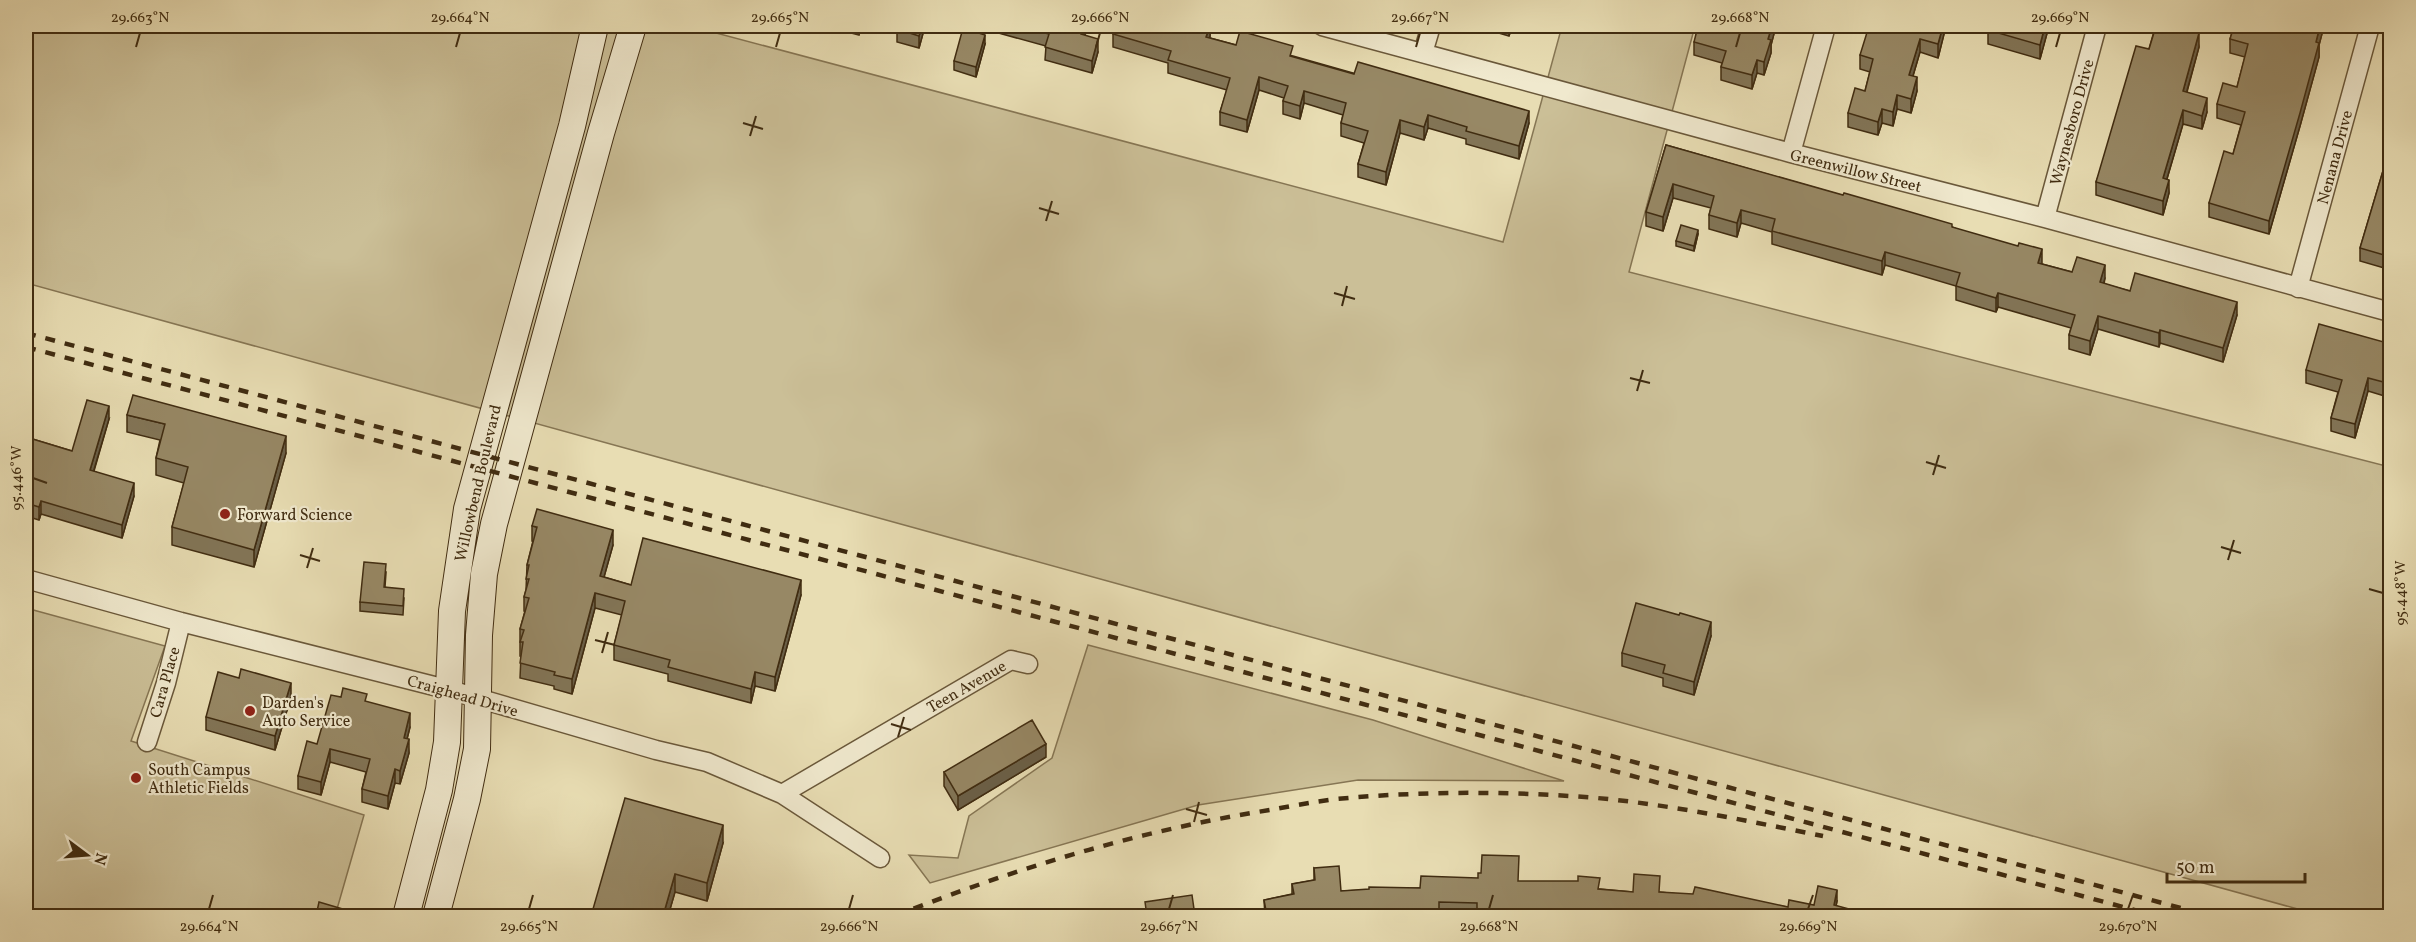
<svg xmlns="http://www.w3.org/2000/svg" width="2416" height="942" viewBox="0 0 2416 942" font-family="Vollkorn,serif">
<rect width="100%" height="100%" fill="#e8ddb3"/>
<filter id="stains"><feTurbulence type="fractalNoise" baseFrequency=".00333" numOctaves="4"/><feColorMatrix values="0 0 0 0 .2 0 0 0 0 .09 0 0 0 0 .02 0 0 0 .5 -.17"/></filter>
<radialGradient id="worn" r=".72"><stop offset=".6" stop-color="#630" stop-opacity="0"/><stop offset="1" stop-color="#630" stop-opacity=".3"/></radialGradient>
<!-- green -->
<path fill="#cbbf97" stroke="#867654" stroke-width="1.5" d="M26 26H690L1503 242 1562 26H1695L1629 272 2390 467V916H2323L26 283Z
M26 608 165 646 131 741 364 815 335 916H26Z
M1088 645 1373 720 1564 781 1358 780 1198 805 930 883 909 855 958 858 969 816 1052 758Z"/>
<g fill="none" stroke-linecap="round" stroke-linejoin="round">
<defs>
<path id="street" d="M1322 26 1791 153 2045 218 2390 312
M1423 53 1431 26
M1791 153 1826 26
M2045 218 2097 26
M2298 288 2370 26
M26 579 181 622 450 690 656 750 707 762 782 794 880 858
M147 742 166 683 181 622
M782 794 1011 660 1028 664"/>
<path id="secondary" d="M406 916 439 790 447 742 452 611 467 509 572 126 595 26
M436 916 467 799 477 749 479 635 484 574 494 524 601 133 633 26"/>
</defs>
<!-- street casing -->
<use href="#street" stroke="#6a583a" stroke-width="21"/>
<!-- secondary casing -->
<use href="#secondary" stroke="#402c11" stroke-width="28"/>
<!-- street -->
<use href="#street" stroke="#f0e9ce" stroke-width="18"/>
<!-- secondary -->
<use href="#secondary" stroke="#f0e9ce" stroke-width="26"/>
<!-- rail -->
<path stroke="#402c11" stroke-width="4.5" stroke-dasharray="10 10" stroke-linecap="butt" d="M26 333 2211 916
M26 347 2157 916
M895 916C1016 868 1141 830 1270 810 1291 806 1313 802 1336 799 1422 791 1510 791 1597 798 1673 805 1748 821 1823 836"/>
</g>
<!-- wall -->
<path fill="#827557" stroke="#402c11" stroke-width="1.5" d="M832 26H861L859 35 832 28Z
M925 26 919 48 897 42V29Z
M991 26H1087L1085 35 1098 52 1092 73 1045 60 1046 46 991 31Z
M1210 26V38L1236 45 1293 56 1529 123 1519 159 1466 144V139L1428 128 1424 140 1400 133 1386 185 1358 177V164L1364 143 1341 136V123L1343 115 1304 103 1300 119 1283 114V101L1284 98 1259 90 1247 132 1220 125V112L1227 90 1168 73V63L1113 47V34Z
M1478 26H1512L1509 36 1478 27Z
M1724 26H1776L1771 45V53L1764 75 1757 73 1752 89 1721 80V67L1722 63 1694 55V42Z
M1946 26 1938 58 1920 52 1913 76 1917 91 1911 113 1897 109 1893 126 1882 123 1878 135 1848 127V113L1865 91 1870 72 1860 69V55Z
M1989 26H2049L2040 59 1988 44V30Z
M2145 26H2198L2196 33 2199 47 2187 92 2207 112 2202 129 2183 124 2167 179 2169 193 2163 215 2096 195V182L2149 49 2155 28Z
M2234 26H2324L2319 45V57L2300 126 2269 234 2209 217V203L2233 154 2241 125 2217 118V104L2237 87 2245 57 2230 53V39Z
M985 44 976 77 954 70V61Z
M2391 117V134H2389V121Z
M2391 144V270L2360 261V248Z
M1666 145 1952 227 2042 264 2072 272 2105 278 2104 284 2130 291 2237 315 2223 362 2160 343 2159 347 2098 329 2090 355 2069 349V335L2071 328 1998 307 1996 312 1956 300V286L1885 265 1882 275 1772 244V232L1741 223 1737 237 1709 229V215L1711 208 1673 198 1663 231 1646 226V212Z
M1698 234 1694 251 1676 246V241Z
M2391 344V398L2368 391 2355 438 2331 431V418L2338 392 2306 383V370Z
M127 415 286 453 254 567 172 545V527L184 483 156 475V458L160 440 127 432Z
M109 419 94 471 134 496 122 538 41 514 39 520 26 516V437L72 451Z
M532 526 613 545 604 577 631 585 801 595 775 691 755 686 751 703 668 681V674L614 660V645L622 615 595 608 572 694 554 689V686L520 678 521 656H520V629L525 611H524V597L526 590 527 565 533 541H532Z
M386 573 385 587 404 598 403 615 360 611V602Z
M1711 636 1694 695 1663 686V678L1622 666V653Z
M291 697 275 750 206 730V717Z
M367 702 410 727 407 739 409 753 400 784 395 783 388 809 362 802V789L366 772 330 762 321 795 298 789V776L317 744Z
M1046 757 958 810 944 786V772Z
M723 843 707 901 675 892 668 916H591Z
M1314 868 1341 891 1420 888 1600 889 1633 892H1660L1788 907 1814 905 1837 901 1836 906 1868 916H1477V914L1439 912V916H1265L1264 900 1292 894V884L1314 880Z"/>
<!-- shaded-wall -->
<path fill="#6a5f47" stroke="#402c11" stroke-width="1.5" d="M859 26H861L859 35Z
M922 26H925L919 48V36Z
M1084 26H1087L1081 47V34Z
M1210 26V36L1206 50V37Z
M1509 26H1512L1509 36Z
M1772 26H1776L1771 45V53L1764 75V62L1768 39Z
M1943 26H1946L1938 58V44Z
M2045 26H2049L2040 59V45Z
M2194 26H2198L2193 45V32Z
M2320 26H2324L2319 45V57L2300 126 2269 234V221Z
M2199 33V47L2183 105V91Z
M985 35V44L976 77V67Z
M1098 39V52L1092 73V61Z
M1920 39V52L1909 89V75Z
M1757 60V73L1752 89V75Z
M1259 77V90L1247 132V120Z
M1917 77V91L1911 113V99Z
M1304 91V103L1300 119V106Z
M1897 95V109L1893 126V112Z
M2207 98V112L2202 129V116Z
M1882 109V123L1878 135V122Z
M2183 110V124L2163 192V178Z
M1529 111V123L1519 159V146Z
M1428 115V128L1424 140V127Z
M1400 120V133L1386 185V172Z
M2169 180V193L2163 215V201Z
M1673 184V198L1663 231V217Z
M1741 210V223L1737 237V223Z
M1698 230V234L1694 251V246Z
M2042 249V263L2038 276V263Z
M1885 252V265L1882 275V261Z
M2105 265V278L2100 296V282Z
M1998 293V307L1996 312V298Z
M2237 302V315L2223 362V348Z
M2098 316V329L2090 355V341Z
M2160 330V343L2159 347V333Z
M2368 378V391L2355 438V424Z
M109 406V419L90 483V470Z
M286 436V453L254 567V550Z
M134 483V496L122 538V525Z
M41 501V514L39 520V507Z
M613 530V545L600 591V576Z
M801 580V595L775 691V677Z
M595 593V608L572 694V679Z
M1711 622V636L1694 695V682Z
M755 672V686L751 703V689Z
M291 683V697L275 750V736Z
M410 713V727L404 751V738Z
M409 739V753L400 784V771Z
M1046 744V757L958 810V796Z
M330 749V762L321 795V782Z
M395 769V783L388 809V796Z
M723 825V843L707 901V883Z
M675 874V892L668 916H663Z
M1837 890V901L1834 916V905Z"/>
<!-- building -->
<path fill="#978865" stroke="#402c11" stroke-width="1.5" d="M898 26H922L919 36 897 29Z
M1018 26H1084L1081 34 1098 39 1092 61 1045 47 1049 34Z
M1115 26H1210L1206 37 1236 45 1240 31 1293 46 1290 56 1354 74 1358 62 1529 111 1519 146 1466 131 1467 127 1428 115 1424 127 1400 120 1386 172 1358 164 1368 131 1341 123 1346 103 1304 91 1300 106 1283 101 1288 86 1259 77 1247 120 1220 112 1230 78 1168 60 1171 51 1113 34Z
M1698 26H1772L1768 39 1771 40 1764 62 1757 60 1752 75 1721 67 1726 51 1694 42Z
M1869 26H1943L1938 44 1920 39 1909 75 1917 77 1911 99 1897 95 1893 112 1882 109 1878 122 1848 113 1855 88 1865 91 1873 59 1860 55Z
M1989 26H2045L2040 45 1988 30Z
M2156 26H2194L2193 32 2199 33 2183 91 2207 98 2202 116 2183 110 2163 178 2169 180 2163 201 2096 182 2136 46 2149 49Z
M2234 26H2320L2316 42 2319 43 2300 113 2269 221 2209 203 2224 151 2233 154 2245 112 2217 104 2223 83 2237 87 2248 44 2230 39Z
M963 28 985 35 976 67 954 61Z
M2391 144V257L2360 248Z
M1666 145 1843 195 1844 193 1907 211 1952 224V227L2018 246 2019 243 2042 249 2038 263 2072 272 2077 257 2105 265 2100 282 2130 291 2135 273 2237 302 2223 348 2160 330 2159 333 2098 316 2090 341 2069 335 2075 315 1998 293 1996 298 1956 286 1960 273 1885 252 1882 261 1772 231 1775 219 1741 210 1737 223 1709 215 1714 196 1673 184 1663 217 1646 212Z
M1681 225 1698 230 1694 246 1676 241Z
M2319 324 2391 344V384L2368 378 2355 424 2331 418 2342 380 2306 370Z
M133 395 286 436 254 550 172 527 188 467 156 458 165 424 127 415Z
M87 400 109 406 90 470 134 483 122 525 41 501 39 507 26 503V437L72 451Z
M537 509 613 530 600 576 631 585 643 538 801 580 775 677 755 672 751 689 668 667 670 660 614 645 625 601 595 593 572 679 554 675 555 672 520 663 523 642H520L524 630 520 629 529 598 524 597 529 579H526L529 565H527L537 527 532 526Z
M364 562 386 564 384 587 404 589 403 606 360 602Z
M1636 603 1679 615 1680 613 1711 622 1694 682 1663 673 1665 665 1622 653Z
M241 669 291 683 275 736 206 717 218 672 239 678Z
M343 688 367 694 365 701 410 713 404 738 409 739 400 771 395 769 388 796 362 789 370 759 330 749 321 782 298 776 307 741 317 744 331 695 341 697Z
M1032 720 1046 744 958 796 944 772Z
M625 798 723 825 707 883 675 874 663 916H591Z
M1482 855 1519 856 1518 881H1578V876L1600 878 1598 889 1633 892 1634 874 1660 876 1659 892 1693 894 1695 887 1788 907 1789 900 1814 905 1818 886 1837 890 1834 905 1868 914V916H1619L1564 911 1477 912V903L1439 902V916H1267L1264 900 1294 894 1292 884 1315 880 1314 868 1339 866 1341 891 1369 889V887L1420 888 1421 876 1478 878V873H1481Z
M1192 895 1195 916H1147L1145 902Z
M319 902 353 912 352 916H316Z"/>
<!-- ticks -->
<path fill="none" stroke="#402c11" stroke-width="2" d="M136 47 140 33M456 47 460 33M776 47 780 33M1096 47 1100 33M1416 47 1420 33M1736 47 1740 33M2056 47 2060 33M743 123 763 129M750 136 756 116M1039 208 1059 214M1046 221 1052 201M1334 293 1355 299M1342 306 1347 286M1630 378 1650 383M1637 391 1643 370M1926 462 1946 468M1933 475 1939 455M33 478 47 483M2221 547 2241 553M300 555 320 561M2228 560 2234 540M307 568 313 548M2369 589 2383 593M595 640 615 645M602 653 608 632M891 724 911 730M898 737 904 717M1186 809 1207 815M1194 822 1199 802M209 909 213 895M529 909 533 895M849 909 853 895M1169 909 1173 895M1489 909 1493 895M1808 909 1813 895M2128 909 2133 895"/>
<!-- markers -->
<g fill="#8f2418" stroke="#f0e9ce" stroke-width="2">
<circle cx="225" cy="514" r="6"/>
<circle cx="250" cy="711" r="6"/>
<circle cx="136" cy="778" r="6"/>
</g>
<g text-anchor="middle" stroke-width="4.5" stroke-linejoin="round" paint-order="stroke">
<!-- street labels -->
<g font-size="16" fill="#402c11" stroke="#f0e9ce">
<text transform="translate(2071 122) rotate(-75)" y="6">Waynesboro Drive</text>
<text transform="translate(2334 157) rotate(-75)" y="6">Nenana Drive</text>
<text transform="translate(1856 170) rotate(14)" y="6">Greenwillow Street</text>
<text transform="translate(477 483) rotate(-77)" y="6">Willowbend Boulevard</text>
<text transform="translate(164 682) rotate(-74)" y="6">Cara Place</text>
<text transform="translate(966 686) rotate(-30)" y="6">Teen Avenue</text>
<text transform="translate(463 695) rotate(16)" y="6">Craighead Drive</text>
</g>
<!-- poi labels -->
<g font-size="16" fill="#402c11" stroke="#f0e9ce" text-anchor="start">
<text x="237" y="520">Forward Science</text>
<text x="262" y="708">Darden's<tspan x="262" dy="18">Auto Service</tspan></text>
<text x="148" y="775">South Campus<tspan x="148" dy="18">Athletic Fields</tspan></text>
</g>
</g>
<!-- margin -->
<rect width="2416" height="942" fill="none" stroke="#e8ddb3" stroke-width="66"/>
<!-- north arrow -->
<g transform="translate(87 855) rotate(106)" stroke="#f0e9ce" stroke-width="4.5" paint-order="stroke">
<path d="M0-4.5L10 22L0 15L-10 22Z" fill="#402c11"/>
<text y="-9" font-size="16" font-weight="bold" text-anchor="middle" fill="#402c11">N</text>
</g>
<!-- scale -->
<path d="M2167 873v9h138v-9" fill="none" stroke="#402c11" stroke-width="3"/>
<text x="2176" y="873" font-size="18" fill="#402c11" stroke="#f0e9ce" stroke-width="4.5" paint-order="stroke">50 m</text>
<rect x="33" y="33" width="2350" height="876" fill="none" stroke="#402c11" stroke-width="2"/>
<g font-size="15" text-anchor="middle" fill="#402c11">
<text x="140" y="22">29.663°N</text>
<text x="460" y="22">29.664°N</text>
<text x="780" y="22">29.665°N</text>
<text x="1100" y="22">29.666°N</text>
<text x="1420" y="22">29.667°N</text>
<text x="1740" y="22">29.668°N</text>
<text x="2060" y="22">29.669°N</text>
<text transform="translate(16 478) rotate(-90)" y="5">95.446°W</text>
<text transform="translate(2400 593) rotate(-90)" y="5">95.448°W</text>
<text x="209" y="931">29.664°N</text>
<text x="529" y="931">29.665°N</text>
<text x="849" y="931">29.666°N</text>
<text x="1169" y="931">29.667°N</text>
<text x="1489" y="931">29.668°N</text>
<text x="1808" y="931">29.669°N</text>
<text x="2128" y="931">29.670°N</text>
</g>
<rect width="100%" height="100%" filter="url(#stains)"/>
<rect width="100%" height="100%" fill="url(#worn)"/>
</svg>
